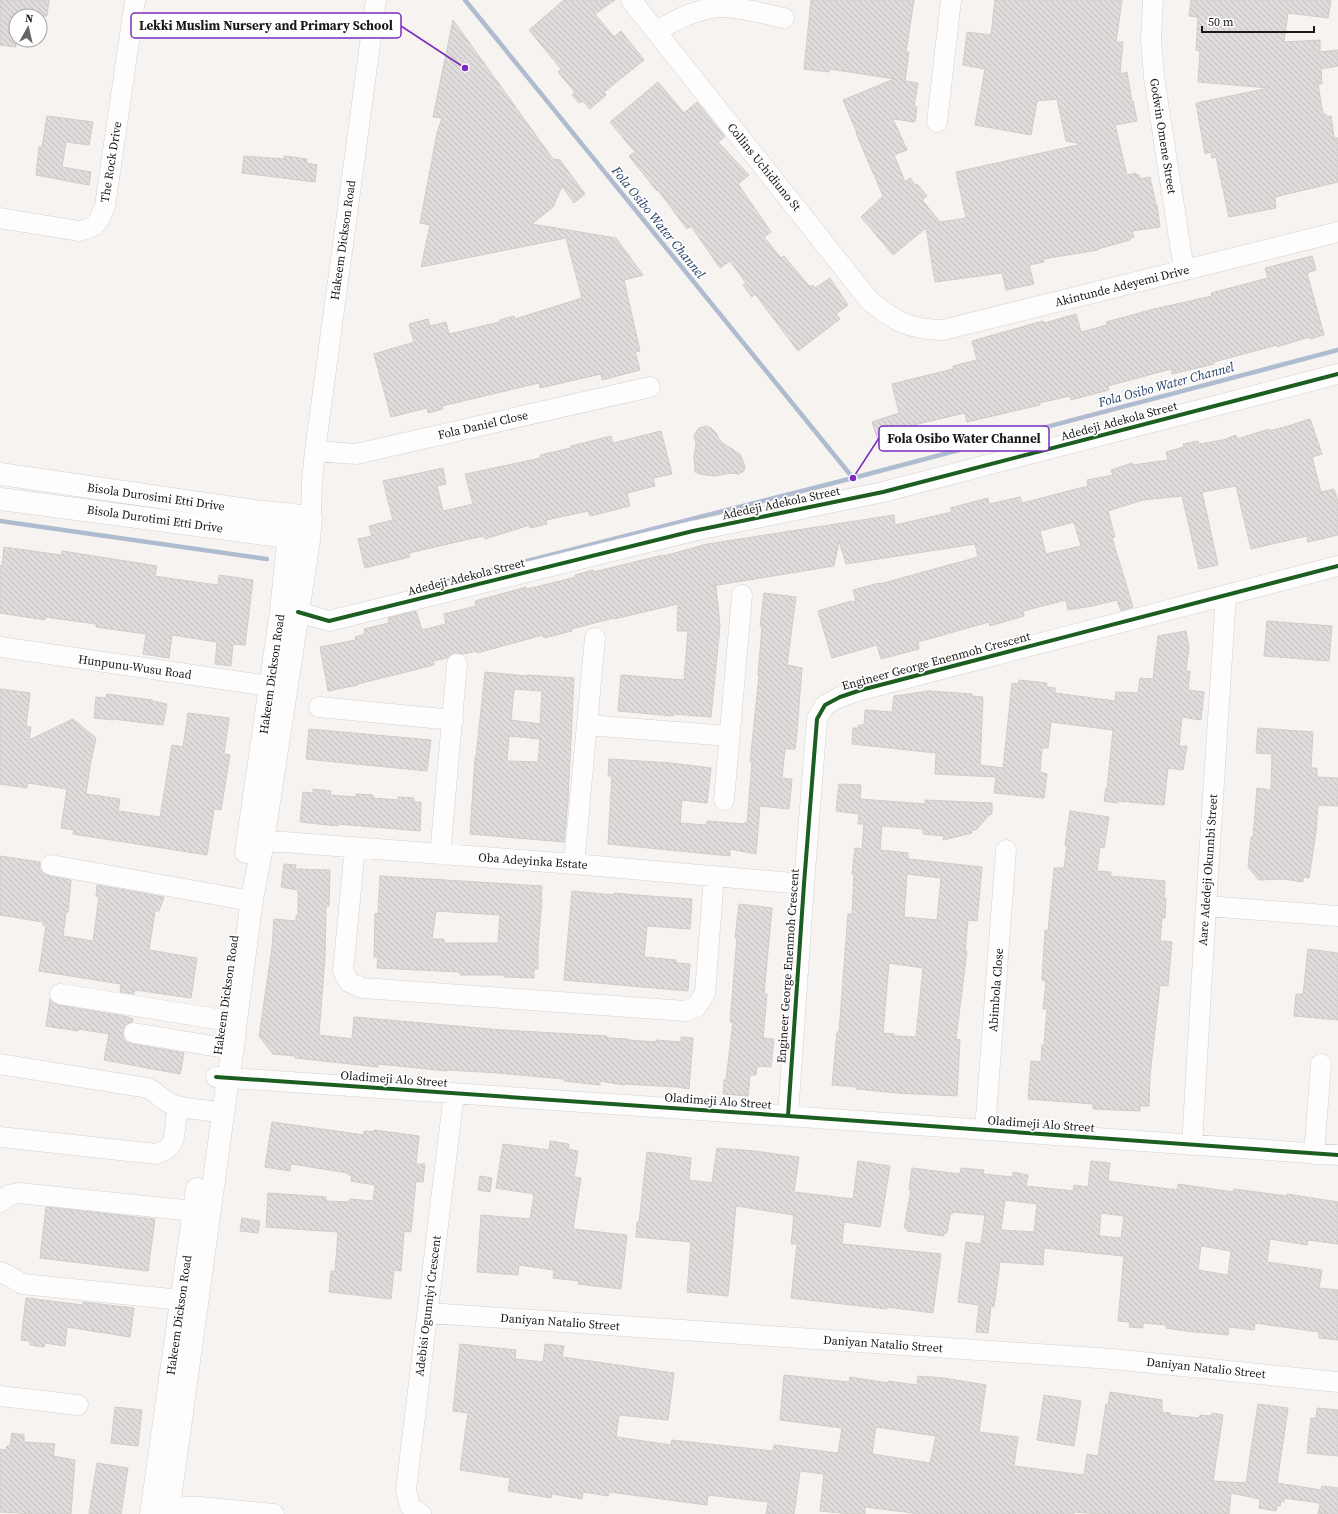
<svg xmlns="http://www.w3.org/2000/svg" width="1338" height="1514" viewBox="0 0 1338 1514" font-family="'Source Serif 4',serif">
<defs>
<pattern id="building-back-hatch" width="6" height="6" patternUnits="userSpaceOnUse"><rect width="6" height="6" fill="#e0dcdb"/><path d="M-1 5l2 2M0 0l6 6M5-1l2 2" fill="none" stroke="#c0bcbb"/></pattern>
</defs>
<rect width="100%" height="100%" fill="#f7f3f0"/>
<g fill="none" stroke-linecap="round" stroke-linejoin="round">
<!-- stream -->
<path stroke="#afbcd0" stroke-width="4.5" d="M465 0 853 478 1338 350
M0 521 267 559
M440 583 853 478"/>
</g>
<!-- building -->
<path fill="url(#building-back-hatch)" stroke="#d0cccb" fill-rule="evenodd" d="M0 0H49L47 16H16V47L0 45Z
M564 0H615L595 14 614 37 621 31 644 60 604 92 606 95 590 109 583 101 579 103 572 95 575 92 558 72 561 69 529 30Z
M811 0H914L906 52H909L905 81 918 83 914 106 917 107 915 122 893 119 907 150 894 155 905 182 910 178 915 185 917 184 927 196 922 200 940 222 966 218 956 172 1082 144 1066 141 1057 99 1037 101 1031 135 975 125 985 69 963 65 967 32 991 35 995 0H1122L1116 42H1123L1120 74 1127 72 1132 102 1133 101 1137 121 1115 125 1127 175 1136 173 1137 176 1139 175 1140 179 1150 177 1156 205H1157L1160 227 1132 231 1134 237 1130 238V240L1098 249V250L1043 259 1044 262 1029 265 1034 284 1006 290 1002 273 935 282 926 228 893 255 861 217 883 196 856 133H857L843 100 894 79 830 69 829 72 804 69Z
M1191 0H1331L1328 18 1288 13 1284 42 1320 40V52L1338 50V66L1321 69 1322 84H1318L1323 114H1326L1327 117 1331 116 1334 138H1338V182L1275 197 1276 208 1229 217 1216 157 1212 158 1211 152 1205 154 1196 103 1269 88 1198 82 1200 51 1196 50 1198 17 1189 16Z
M453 20 553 159 560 160 585 194 574 203 562 186 553 207 532 224 616 238 643 275 624 280 640 351 635 352 640 370 602 380 601 374 540 388 539 383 442 406 443 409 428 413 427 408 391 417 374 354 414 342 409 324 428 319 430 326 446 322 449 334 500 322V320L514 316 515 319 582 298 566 238 421 267 430 225 420 223 437 133 442 118 433 117Z
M658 82 684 113 697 102 725 137 718 142 749 175 738 184 771 232 764 237 781 258 784 256 810 287 813 285 815 288 830 278 848 305 836 314 840 319 798 351 755 294 752 297 743 285 746 283 730 261 720 268 691 226 687 229 658 190 657 191 629 156 635 152 610 122Z
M47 116 93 122 89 145 66 142 62 167 91 172 89 185 36 175 39 147H42Z
M244 156 284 159V156L307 159 306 163 317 165 315 182 242 173Z
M1312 256 1316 270 1307 273 1324 335 1310 339 1309 337 1277 347V345L1214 362V364L1172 374 1171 369 1108 386 1109 390 1071 400 1070 396 1039 403 1040 405 967 422 965 413 901 428 906 440 881 449 872 422 899 413 892 384 953 369V366L977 360 972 341 1043 321 1044 323 1076 314 1081 332 1107 325 1106 322 1150 310 1212 296 1211 293 1268 278 1265 268Z
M1310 419 1322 454 1312 457 1321 492 1334 489 1338 501V535L1308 542 1307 536 1251 549 1236 486 1202 492 1218 565 1199 569 1182 496 1143 500 1108 511 1115 537 1112 538 1133 607 1121 611 1117 600 1092 606 1068 610 1066 600 1023 611 1024 616 990 626 989 622 918 642 919 649 881 659 877 645 832 658 818 611 851 601 856 602 853 590 879 583 880 584 978 557 975 544 846 564 839 541 834 566 712 586H716L720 626 711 717 673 714V716L618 711 621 675 684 680 688 631H677L678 604 614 619V618L571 629 572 631 544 638 543 635 477 653V651L463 654 458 653H453L447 658 433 661 434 665 358 684V685L328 691 320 647 356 640 355 637 365 634 364 629 389 623 388 618 416 611 422 630 446 624 444 614 476 606 475 601 526 587 527 589 576 577 575 575 593 570V572L663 555 664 556 707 544 894 515 895 525 952 512 950 508 988 498 989 504 1020 497 1022 503 1088 486 1087 480 1113 475 1111 470 1132 463 1133 465 1168 460 1166 452 1184 447 1183 444 1198 441 1199 444 1223 440 1236 435 1237 439 1269 429V431L1288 426ZM1074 522 1081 546 1046 554 1040 531Z
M706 426 711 428 717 434 719 439 724 444 740 454 745 466 744 471 739 474 731 473 714 476 700 474 695 472 694 456 696 444 694 436 696 432 699 428Z
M661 431 672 474 653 478 655 486 627 493 630 506 590 516 588 511 546 520 547 524 530 528V525L485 539 483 536 409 553 410 557 365 568 358 539 372 536 369 526 393 520 383 481 443 468 446 484 437 486 443 511 473 504 465 474 541 458 540 455 571 448V446L611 436 613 443Z
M4 547 61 555 62 551 157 566 155 576 181 580 218 585 219 575 253 580 245 645 233 644 231 666 215 664 217 642 172 635 169 658 143 654 146 634 96 627V624L45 617V620L0 613V565L2 566Z
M764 593 796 597 787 665 802 668 797 732 795 749H785L782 778 792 779 789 809 760 806 756 854 730 849V856L608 844 612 776H608L609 759 671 763 711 768 707 803 682 800 680 823 706 825 707 821 744 824V823H747L752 762H750L759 676 758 675 762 626H760Z
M1267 621 1332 626 1329 661 1264 656Z
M1186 631 1189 647 1186 671H1190L1188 690 1204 692 1201 720 1182 717 1179 746H1187L1183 770 1168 768 1164 805 1118 801 1117 803 1104 801 1106 788 1107 789 1113 730 1051 722 1048 748H1042L1040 772 1047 774 1044 798 994 793 996 777 935 774 936 753 852 744 853 728H858L859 725H864L865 710 892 712 894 696 929 691 972 694V696L983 697 980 765 1003 768 1012 683 1018 684 1019 680 1047 683 1046 687 1055 688V693L1115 701 1116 692 1138 693 1140 678 1153 679 1158 636Z
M485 672 527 676V675L574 678 568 801 564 842 470 834 475 757H476ZM514 689 542 691 540 724 511 720ZM509 736 540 739 538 762 507 761Z
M0 689 30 693 26 726 31 727 29 740 73 719 96 738 90 766 86 794 120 799 118 811 160 817 172 745 183 747 188 713 229 718 224 754 230 755 221 810 214 809 207 855 73 834 74 830 61 828 67 789 28 783 27 788 0 784Z
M107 694 152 700V701L167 704 163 725 113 719V720L94 718 96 697 106 698Z
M1258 728 1313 732 1311 768H1317V777L1338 778V806L1318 805 1316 832 1309 878 1303 877V882L1284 879 1259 880 1248 867 1251 837H1253L1257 788 1271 790 1272 754 1256 753Z
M309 729 431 740 427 771 306 759Z
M839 784 861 785 860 799 925 804V800L992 803V814L989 815 976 830H972V833L943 840 944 836 923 834V829L882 826 880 850 908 853V859L982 867 977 921 968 920 965 951H967L956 1039 960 1040 957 1096 898 1093 856 1089V1087L832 1085 837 1032H839L848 914H852L854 874H852L855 848 862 849 864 824H858L859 814 836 811ZM907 874 941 878 937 920 904 917ZM889 963 923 968 916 1037 894 1036V1034L883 1033Z
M313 789 331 791 330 795 356 797V794L373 795V798L398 800V797L414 798V802H421L420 831 338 824V826L300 822 303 792 313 793Z
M1070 811 1109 817 1104 848 1100 847 1097 871 1111 872 1110 876 1165 881 1164 898H1166L1165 918H1162L1160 941 1172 942 1168 986 1160 985 1150 1076 1149 1106H1140V1111L1093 1109V1104L1028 1099 1031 1061 1041 1062 1042 1045H1044L1047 1009H1043L1046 981 1042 980 1045 930 1048 931 1054 868H1064L1067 846 1065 845Z
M0 856 40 862V869L44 874 49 876 71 880 68 912H66L63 936 93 941 99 897 96 896 97 885 164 897 159 911H155L149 950 197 958 191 998 135 990 134 994 120 992 121 984 39 971 46 926 43 925V922L0 915Z
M284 864 296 865 295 869 330 870 329 906H326L325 957 319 1035 352 1039 354 1017 502 1030 607 1036V1038L628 1039V1040L656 1042V1040L681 1042V1037L693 1038 689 1089 677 1087 624 1084V1085L600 1081V1085L564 1081V1079L498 1073 447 1070V1071L378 1064V1067L295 1058V1056L273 1054 259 1036 272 948 274 919 296 921V915H298V890L281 887Z
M380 876 542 886 541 899H542L538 946V969H534V978L504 977V975H460V972L377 968 378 957H374L375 913 378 914ZM436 911 500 915 498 943H444V939H432Z
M572 891 614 895V893L636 895 692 899 690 929 647 926 644 957 676 960V963L690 964 688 991 564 980Z
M739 904 772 908 764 994H767L763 1038 774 1039 771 1067 757 1066 756 1075H750L748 1096 723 1094 724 1080H726L733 1022H730L737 938H735Z
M1308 949 1338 953V1020L1294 1016 1296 994H1303Z
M50 999 53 1003 58 1005 129 1017V1018L133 1019 132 1022 125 1025 123 1032V1037L126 1042 132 1044 184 1053 180 1074 104 1060 109 1034 79 1029 78 1031 46 1026Z
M272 1122 364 1135V1131L374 1132V1130L419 1136 416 1164H425L423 1182 416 1181 411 1232 404 1231 401 1271 394 1270 391 1299 329 1292 331 1271H335L338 1232 266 1227 268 1193 326 1197V1201L349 1202 350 1199 373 1201 375 1185 351 1181 352 1175H348V1173L291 1164 290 1171 265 1167Z
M550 1141 569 1144 568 1149 578 1151 574 1177 581 1178 573 1229 627 1235 621 1289 578 1284 579 1281 553 1278 554 1270 519 1265 518 1275 477 1272 481 1215 530 1219 534 1194 496 1188 503 1144 549 1150Z
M717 1148 754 1151 799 1157 794 1192 853 1199 858 1161 890 1166 880 1227 844 1222 842 1244 941 1254 933 1313 887 1307V1309L791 1298 797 1244H791L794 1215 736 1206 728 1296 687 1292 691 1242 636 1237 637 1222H639L647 1152 691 1158 689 1180 712 1183Z
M1091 1161 1110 1163 1108 1181 1177 1190 1178 1184 1233 1192 1234 1189 1287 1196V1194L1338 1202V1244L1308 1240 1307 1245 1270 1239 1267 1262 1322 1270 1319 1288 1338 1290V1340L1319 1338V1332L1255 1323 1254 1330 1229 1327 1228 1335 1186 1331 1166 1328V1325L1143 1323V1328L1129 1327 1130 1322 1118 1321 1124 1256 1044 1248 1043 1265 1000 1262 994 1307 991 1306 988 1333 976 1332 979 1305 958 1302 966 1242 981 1244 985 1215 953 1212 952 1214H950L947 1233H944V1236L907 1231V1228H904L911 1190H909L912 1168 960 1174 961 1168 984 1170 983 1174 1013 1177V1172L1028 1175 1026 1186 1073 1191 1074 1185 1088 1187ZM1005 1200 1037 1204 1034 1232 1001 1230ZM1101 1213 1124 1216 1121 1238 1099 1236ZM1201 1246 1231 1251 1228 1275 1198 1270Z
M480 1176 492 1178 490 1192 478 1190Z
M46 1207 155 1219 148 1271 40 1258Z
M242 1218 260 1221 258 1233 240 1231Z
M26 1298 83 1305V1302L134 1308 130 1337 67 1327 65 1346 45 1343 44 1347 30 1345V1341L21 1340Z
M460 1344 516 1350 515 1359 543 1362 545 1344 564 1346 562 1357 674 1373 668 1420 619 1415 616 1437 671 1445 672 1440 773 1451 774 1445 838 1453 842 1428 780 1420 784 1375 849 1382 850 1377 888 1383V1381L917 1385 918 1376 944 1378 986 1385 979 1432 1018 1437 1014 1466 1084 1475 1087 1454 1098 1456 1106 1404 1108 1405 1110 1392 1162 1400V1412L1170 1413V1415L1199 1418 1200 1415 1211 1416 1212 1413 1223 1415 1213 1481 1246 1483 1258 1404 1288 1408 1277 1483 1321 1490 1322 1486 1338 1488V1514H1318L1320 1503 1284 1498V1502L1281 1501 1280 1506H1277L1276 1511 1259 1508 1260 1499 1231 1493 1229 1514H1099L1074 1512V1514H920L865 1507V1514H851L820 1511 824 1474 800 1471 794 1514H766L768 1502 708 1495 707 1505 609 1492 608 1496 583 1492 582 1499 552 1494 551 1498 508 1491 510 1478 460 1470 468 1413 453 1411ZM876 1427 936 1436 930 1463 872 1454Z
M1044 1395 1081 1401 1074 1446 1037 1440Z
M115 1407 142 1410 138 1446 111 1443Z
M1317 1408 1338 1410V1456L1307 1453 1311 1418H1316Z
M12 1433 24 1435V1442L55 1444 53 1456 75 1460 71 1514H20V1513L0 1512V1449L6 1450 7 1446H10Z
M97 1463 128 1468 121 1514H89Z"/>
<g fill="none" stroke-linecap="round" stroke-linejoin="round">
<defs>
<path id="minor" d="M631 0 869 300C895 322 908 329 943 330L1338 232
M1153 0 1151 40 1154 77 1184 270
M656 32C676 19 701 7 725 7 744 8 765 14 784 18
M937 122 951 0
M0 218 79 231C98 227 98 223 105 206L135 0
M315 451 356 454 650 387
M311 517 312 481 315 451 376 0
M298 612 329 621 693 531 883 492 1338 374
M0 647 269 686
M319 707 453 720
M587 725 729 736
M724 800 742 595
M263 842H284L574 864 804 884
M355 848 343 971 349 982 363 988 685 1011 696 1007 705 993 714 876
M440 855 457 664
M574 864 595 638
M51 865 240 899
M1206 906 1338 916
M60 994 223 1020
M134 1033 219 1047
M0 1064 148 1088C157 1093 159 1096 166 1101 178 1109 197 1109 210 1111
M216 1077 788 1116 1338 1155
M788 1116 804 884 817 719 825 705 840 697 861 690 1338 566
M985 1130 1006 850
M0 1137 156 1154C161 1152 166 1151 170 1146 176 1139 176 1116 177 1106
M1192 1145 1206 906 1226 595
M1314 1154 1321 1064
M0 1202 9 1195 19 1193 194 1211
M0 1272C9 1275 15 1280 23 1284L181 1300
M428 1313 1112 1359 1338 1382
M0 1396 78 1405
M169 1506 200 1507 274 1514
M421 1514 410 1506 406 1490 454 1093"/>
<path id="major" d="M0 474 254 511 311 517 309 540 263 842 252 899 236 1020 233 1048 228 1078 168 1514
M0 499 302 539
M246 852 281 611 291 514
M151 1514 197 1189"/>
</defs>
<!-- minor casing -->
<use href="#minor" stroke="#d4d1cf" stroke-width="21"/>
<!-- major casing -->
<use href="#major" stroke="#d4d1cf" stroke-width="23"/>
<!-- minor -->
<use href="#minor" stroke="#fefdfd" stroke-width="20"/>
<!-- major -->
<use href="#major" stroke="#fefdfd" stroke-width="22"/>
<defs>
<path id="cycleway" d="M298 612 329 621 693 531 883 492 1338 374
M216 1077 788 1116 1338 1155
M788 1116 804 884 817 719 825 705 840 697 861 690 1338 566"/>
</defs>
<!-- cycleway casing -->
<use href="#cycleway" stroke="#fff" stroke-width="6"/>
<!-- cycleway -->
<use href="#cycleway" stroke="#1b5e20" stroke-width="4"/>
</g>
<g text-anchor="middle" stroke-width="3.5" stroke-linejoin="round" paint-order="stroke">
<!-- street labels -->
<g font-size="12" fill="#1b1817" stroke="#fff">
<text transform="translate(1163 136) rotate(81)" y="4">Godwin Omene Street</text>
<text transform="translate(111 162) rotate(-81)" y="4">The Rock Drive</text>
<text transform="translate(764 167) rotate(51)" y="4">Collins Uchidiuno St</text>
<text transform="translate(343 240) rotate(-82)" y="4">Hakeem Dickson Road</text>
<text transform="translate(1122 286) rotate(-14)" y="4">Akintunde Adeyemi Drive</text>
<text transform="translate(1119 421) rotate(-15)" y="4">Adedeji Adekola Street</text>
<text transform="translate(483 425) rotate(-13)" y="4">Fola Daniel Close</text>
<text transform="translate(156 497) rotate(8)" y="4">Bisola Durosimi Etti Drive</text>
<text transform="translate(781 503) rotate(-12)" y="4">Adedeji Adekola Street</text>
<text transform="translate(155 519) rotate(8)" y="4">Bisola Durotimi Etti Drive</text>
<text transform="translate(466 577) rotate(-14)" y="4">Adedeji Adekola Street</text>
<text transform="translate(936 661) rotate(-15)" y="4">Engineer George Enenmoh Crescent</text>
<text transform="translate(135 667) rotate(8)" y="4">Hunpunu-Wusu Road</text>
<text transform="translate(272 674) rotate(-82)" y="4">Hakeem Dickson Road</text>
<text transform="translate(533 861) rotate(4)" y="4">Oba Adeyinka Estate</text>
<text transform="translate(1208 870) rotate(-86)" y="4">Aare Adedeji Okunnbi Street</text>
<text transform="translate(788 966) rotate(-86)" y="4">Engineer George Enenmoh Crescent</text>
<text transform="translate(996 990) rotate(-86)" y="4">Abimbola Close</text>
<text transform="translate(226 995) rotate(-82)" y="4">Hakeem Dickson Road</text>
<text transform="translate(394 1079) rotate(4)" y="4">Oladimeji Alo Street</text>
<text transform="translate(718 1101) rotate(4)" y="4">Oladimeji Alo Street</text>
<text transform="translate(1041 1124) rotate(4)" y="4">Oladimeji Alo Street</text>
<text transform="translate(428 1306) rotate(-83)" y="4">Adebisi Ogunniyi Crescent</text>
<text transform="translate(179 1315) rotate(-82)" y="4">Hakeem Dickson Road</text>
<text transform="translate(560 1322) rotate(4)" y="4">Daniyan Natalio Street</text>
<text transform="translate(883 1344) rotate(4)" y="4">Daniyan Natalio Street</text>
<text transform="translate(1206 1368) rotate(6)" y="4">Daniyan Natalio Street</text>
</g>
<!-- water labels -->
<g font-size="13" font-style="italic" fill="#223d67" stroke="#fff">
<text transform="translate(659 222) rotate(51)" y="5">Fola Osibo Water Channel</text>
<text transform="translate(1166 384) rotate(-15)" y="5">Fola Osibo Water Channel</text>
</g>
</g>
<!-- callouts -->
<path fill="none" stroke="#7b2cbf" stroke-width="1.5" d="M465 68L401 26M853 478L879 438"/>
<g fill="#7b2cbf" stroke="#fff" stroke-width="1.5">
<circle cx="465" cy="68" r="4"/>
<circle cx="853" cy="478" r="4"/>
</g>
<g fill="#fff" stroke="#7b2cbf" stroke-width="1.5">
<rect x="131" y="13" width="270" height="25" rx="4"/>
<rect x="879" y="426" width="170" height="25" rx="4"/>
</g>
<g font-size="13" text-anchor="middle" font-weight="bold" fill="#1b1817">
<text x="266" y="30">Lekki Muslim Nursery and Primary School</text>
<text x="964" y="443">Fola Osibo Water Channel</text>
</g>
<!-- north arrow -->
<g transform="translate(28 28) rotate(8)"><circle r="19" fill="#ffffff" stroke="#a4a3a2"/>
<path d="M0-3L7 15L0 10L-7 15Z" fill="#686563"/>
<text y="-6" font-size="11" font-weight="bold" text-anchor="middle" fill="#1b1817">N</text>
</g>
<!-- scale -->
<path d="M1202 26v6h112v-6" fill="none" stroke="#1b1817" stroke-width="2"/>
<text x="1208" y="26" font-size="12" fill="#1b1817" stroke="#ffffff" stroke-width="3" paint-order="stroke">50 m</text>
</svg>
